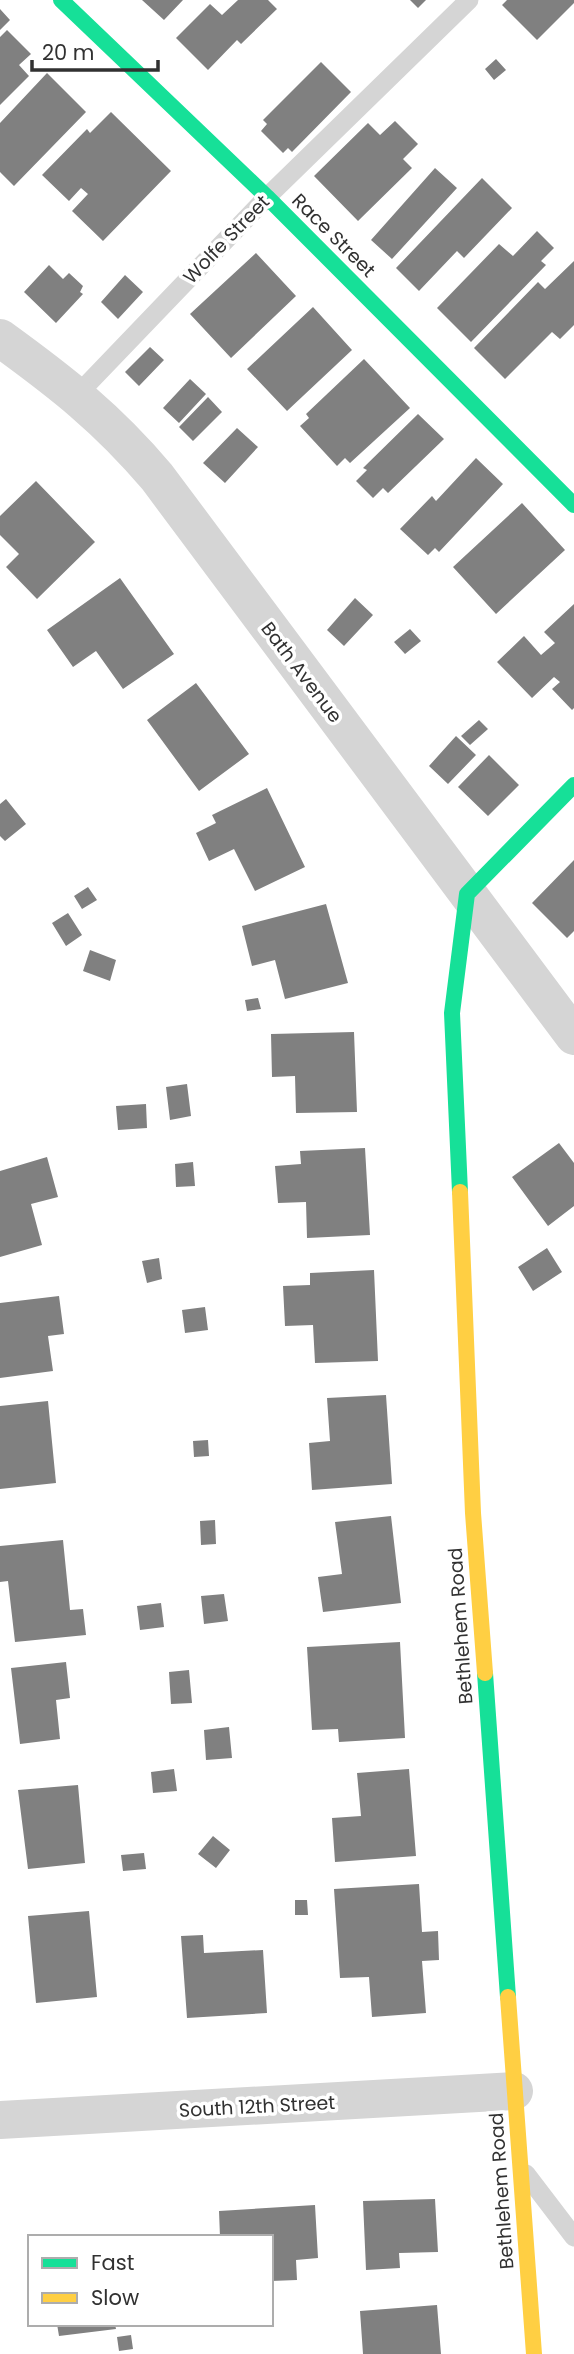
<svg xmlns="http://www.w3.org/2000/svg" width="574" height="2354" viewBox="0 0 574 2354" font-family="Poppins,sans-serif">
<rect width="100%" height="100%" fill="#fff"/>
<!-- building -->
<path fill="#808080" d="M142 0H183L164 20Z
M238 0H268L277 9 241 44 237 40 208 70 176 38 210 4 222 15Z
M410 0H426L418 8Z
M507 0H574V3L537 40 502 5Z
M0 9 10 20 0 30Z
M7 30 31 54 19 65 29 76 0 105V37Z
M496 59 506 70 494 80 485 69Z
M321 62 351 92 292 152 288 148 283 153 261 131 267 124 263 120Z
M47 73 86 112 14 186 0 172V123Z
M111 112 171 171 103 241 72 211 88 194 81 188 69 201 42 175 87 129 90 133Z
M395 121 418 144 403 159 412 168 358 221 314 176 368 123 380 135Z
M435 168 457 188 392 259 371 240Z
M482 178 512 208 464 258 457 251 419 291 396 268Z
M537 231 554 248 541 261 546 265 471 342 437 308 499 244 513 256Z
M256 253 296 296 231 358 190 314Z
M574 261V325L560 339 552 332 505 379 474 348 538 282 545 289Z
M49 265 63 279 69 273 83 286 80 292 83 294 56 323 24 292Z
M125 275 143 292 118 319 101 302Z
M313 307 352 350 287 411 247 369Z
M150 347 164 360 139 386 125 372Z
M364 359 410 408 350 463 345 458 337 466 300 426 309 418 306 414Z
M190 379 206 394 179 423 163 408Z
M208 397 222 412 193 441 179 427Z
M418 414 444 439 388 493 383 488 373 498 356 481 367 470 363 468Z
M237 428 258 447 225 483 203 463Z
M476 458 503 484 439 552 435 548 428 555 400 529 432 496 436 501Z
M36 481 95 542 37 599 6 567 19 554 0 535V516Z
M522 503 565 550 496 614 453 567Z
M120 578 174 654 123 689 96 651 73 667 47 630Z
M355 598 373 615 344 646 327 630Z
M574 604V708L572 710 552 689 560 682 554 677 532 698 497 662 524 636 541 655 555 643 544 632Z
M410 629 421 641 405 654 394 642Z
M196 683 249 754 199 791 147 720Z
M479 720 488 729 470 745 461 736Z
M456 736 476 755 448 784 429 766Z
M489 755 519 785 488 816 458 787Z
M267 788 305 867 255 891 234 849 209 861 196 833 216 823 212 815Z
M6 799 26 824 5 841 0 836V804Z
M574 860V931L567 938 532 903Z
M88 887 97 900 82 909 74 896Z
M326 904 348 983 285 999 275 960 252 966 242 926Z
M68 913 82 935 66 946 52 923Z
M90 950 116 960 110 981 83 971Z
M258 998 261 1009 247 1011 245 1000Z
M354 1032 357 1112 296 1113 295 1076 272 1077 271 1034Z
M187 1084 191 1116 170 1120 166 1087Z
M146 1104 147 1128 118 1130 116 1106Z
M559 1143 574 1163V1206L548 1226 512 1177Z
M365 1148 370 1235 307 1238 306 1202 278 1203 275 1166 301 1164 300 1151Z
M47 1157 58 1197 31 1204 42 1245 0 1257V1171Z
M193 1162 195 1186 176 1187 175 1164Z
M547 1248 562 1272 533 1291 518 1267Z
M159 1258 162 1279 147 1283 142 1261Z
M374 1270 378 1361 315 1363 313 1325 285 1326 283 1286 310 1285V1273Z
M59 1296 64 1334 48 1336 53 1371 0 1378V1303Z
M205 1307 208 1330 185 1333 182 1310Z
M386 1395 392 1484 312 1490 309 1443 330 1441 327 1398Z
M48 1401 56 1483 0 1489V1406Z
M208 1440 209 1456 194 1457 193 1441Z
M391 1516 401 1603 323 1612 318 1577 342 1574 335 1522Z
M215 1520 216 1544 201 1545 200 1521Z
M63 1540 70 1610 83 1609 86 1635 15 1642 8 1581 0 1582V1546Z
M224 1594 228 1621 204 1624 201 1596Z
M161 1603 164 1627 140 1630 137 1606Z
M400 1642 405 1738 339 1742 338 1729 312 1730 307 1647Z
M66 1662 70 1698 56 1700 60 1739 20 1744 11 1668Z
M189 1670 192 1703 171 1704 169 1672Z
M229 1727 232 1758 206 1760 204 1730Z
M174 1769 177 1791 153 1793 151 1772Z
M409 1769 416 1856 335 1862 332 1818 361 1816 357 1773Z
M78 1785 85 1863 28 1869 18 1790Z
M213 1836 230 1850 216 1868 198 1854Z
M144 1853 146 1869 123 1871 121 1855Z
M419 1884 422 1932 438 1931 439 1960 422 1961 426 2013 372 2017 369 1977 340 1978 334 1889Z
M295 1900H307L308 1915H295Z
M89 1911 97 1997 36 2003 28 1916Z
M203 1935 204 1953 263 1950 267 2013 187 2018 181 1936Z
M435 2199 438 2252 399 2253 400 2268 366 2270 363 2201Z
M315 2205 318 2258 296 2260 297 2280 271 2281V2237H220L219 2211Z
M437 2305 441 2354H363L360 2311Z
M57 2324H115L116 2329 59 2336Z
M131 2335 133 2349 119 2351 117 2337Z"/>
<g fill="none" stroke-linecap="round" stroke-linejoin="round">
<!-- lane -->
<path stroke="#d5d5d5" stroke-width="19" d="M78 394 267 197 469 0
M526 2174 574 2237"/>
<!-- street -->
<path stroke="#d5d5d5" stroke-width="38" d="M0 338C62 383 107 418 157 477L574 1036
M0 2120 514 2091"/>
<!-- fast -->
<path stroke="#16e098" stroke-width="16" d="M61 0 267 197 574 505
M460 1192 452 1013 467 894 574 785
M485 1673 508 1997"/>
<!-- slow -->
<path stroke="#ffcf43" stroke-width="16" d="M460 1192 473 1513 485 1673
M508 1997 534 2354"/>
</g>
<g text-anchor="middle" stroke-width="7" stroke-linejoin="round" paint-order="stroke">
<!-- street labels -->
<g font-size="19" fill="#313131" stroke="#fff">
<text transform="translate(334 235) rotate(45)" y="7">Race Street</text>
<text transform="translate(226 239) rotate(-46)" y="7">Wolfe Street</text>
<text transform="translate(302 672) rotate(53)" y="7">Bath Avenue</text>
<text transform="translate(460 1626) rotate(-94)" y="7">Bethlehem Road</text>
<text transform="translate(257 2106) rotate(-3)" y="7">South 12th Street</text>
<text transform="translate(501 2191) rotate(-94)" y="7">Bethlehem Road</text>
</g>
</g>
<!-- legend -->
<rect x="28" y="2235" width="245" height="91" fill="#ffffff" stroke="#adadad" stroke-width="2"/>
<rect x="42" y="2258" width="35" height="10" fill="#16e098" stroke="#adadad" stroke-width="2"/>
<text x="91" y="2270" font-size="21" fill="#313131">Fast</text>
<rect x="42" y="2293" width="35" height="10" fill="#ffcf43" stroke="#adadad" stroke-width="2"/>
<text x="91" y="2305" font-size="21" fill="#313131">Slow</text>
<!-- scale -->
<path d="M32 60v10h126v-10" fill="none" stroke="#313131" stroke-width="3.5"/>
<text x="42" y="60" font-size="21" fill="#313131" stroke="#ffffff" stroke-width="5" paint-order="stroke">20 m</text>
</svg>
